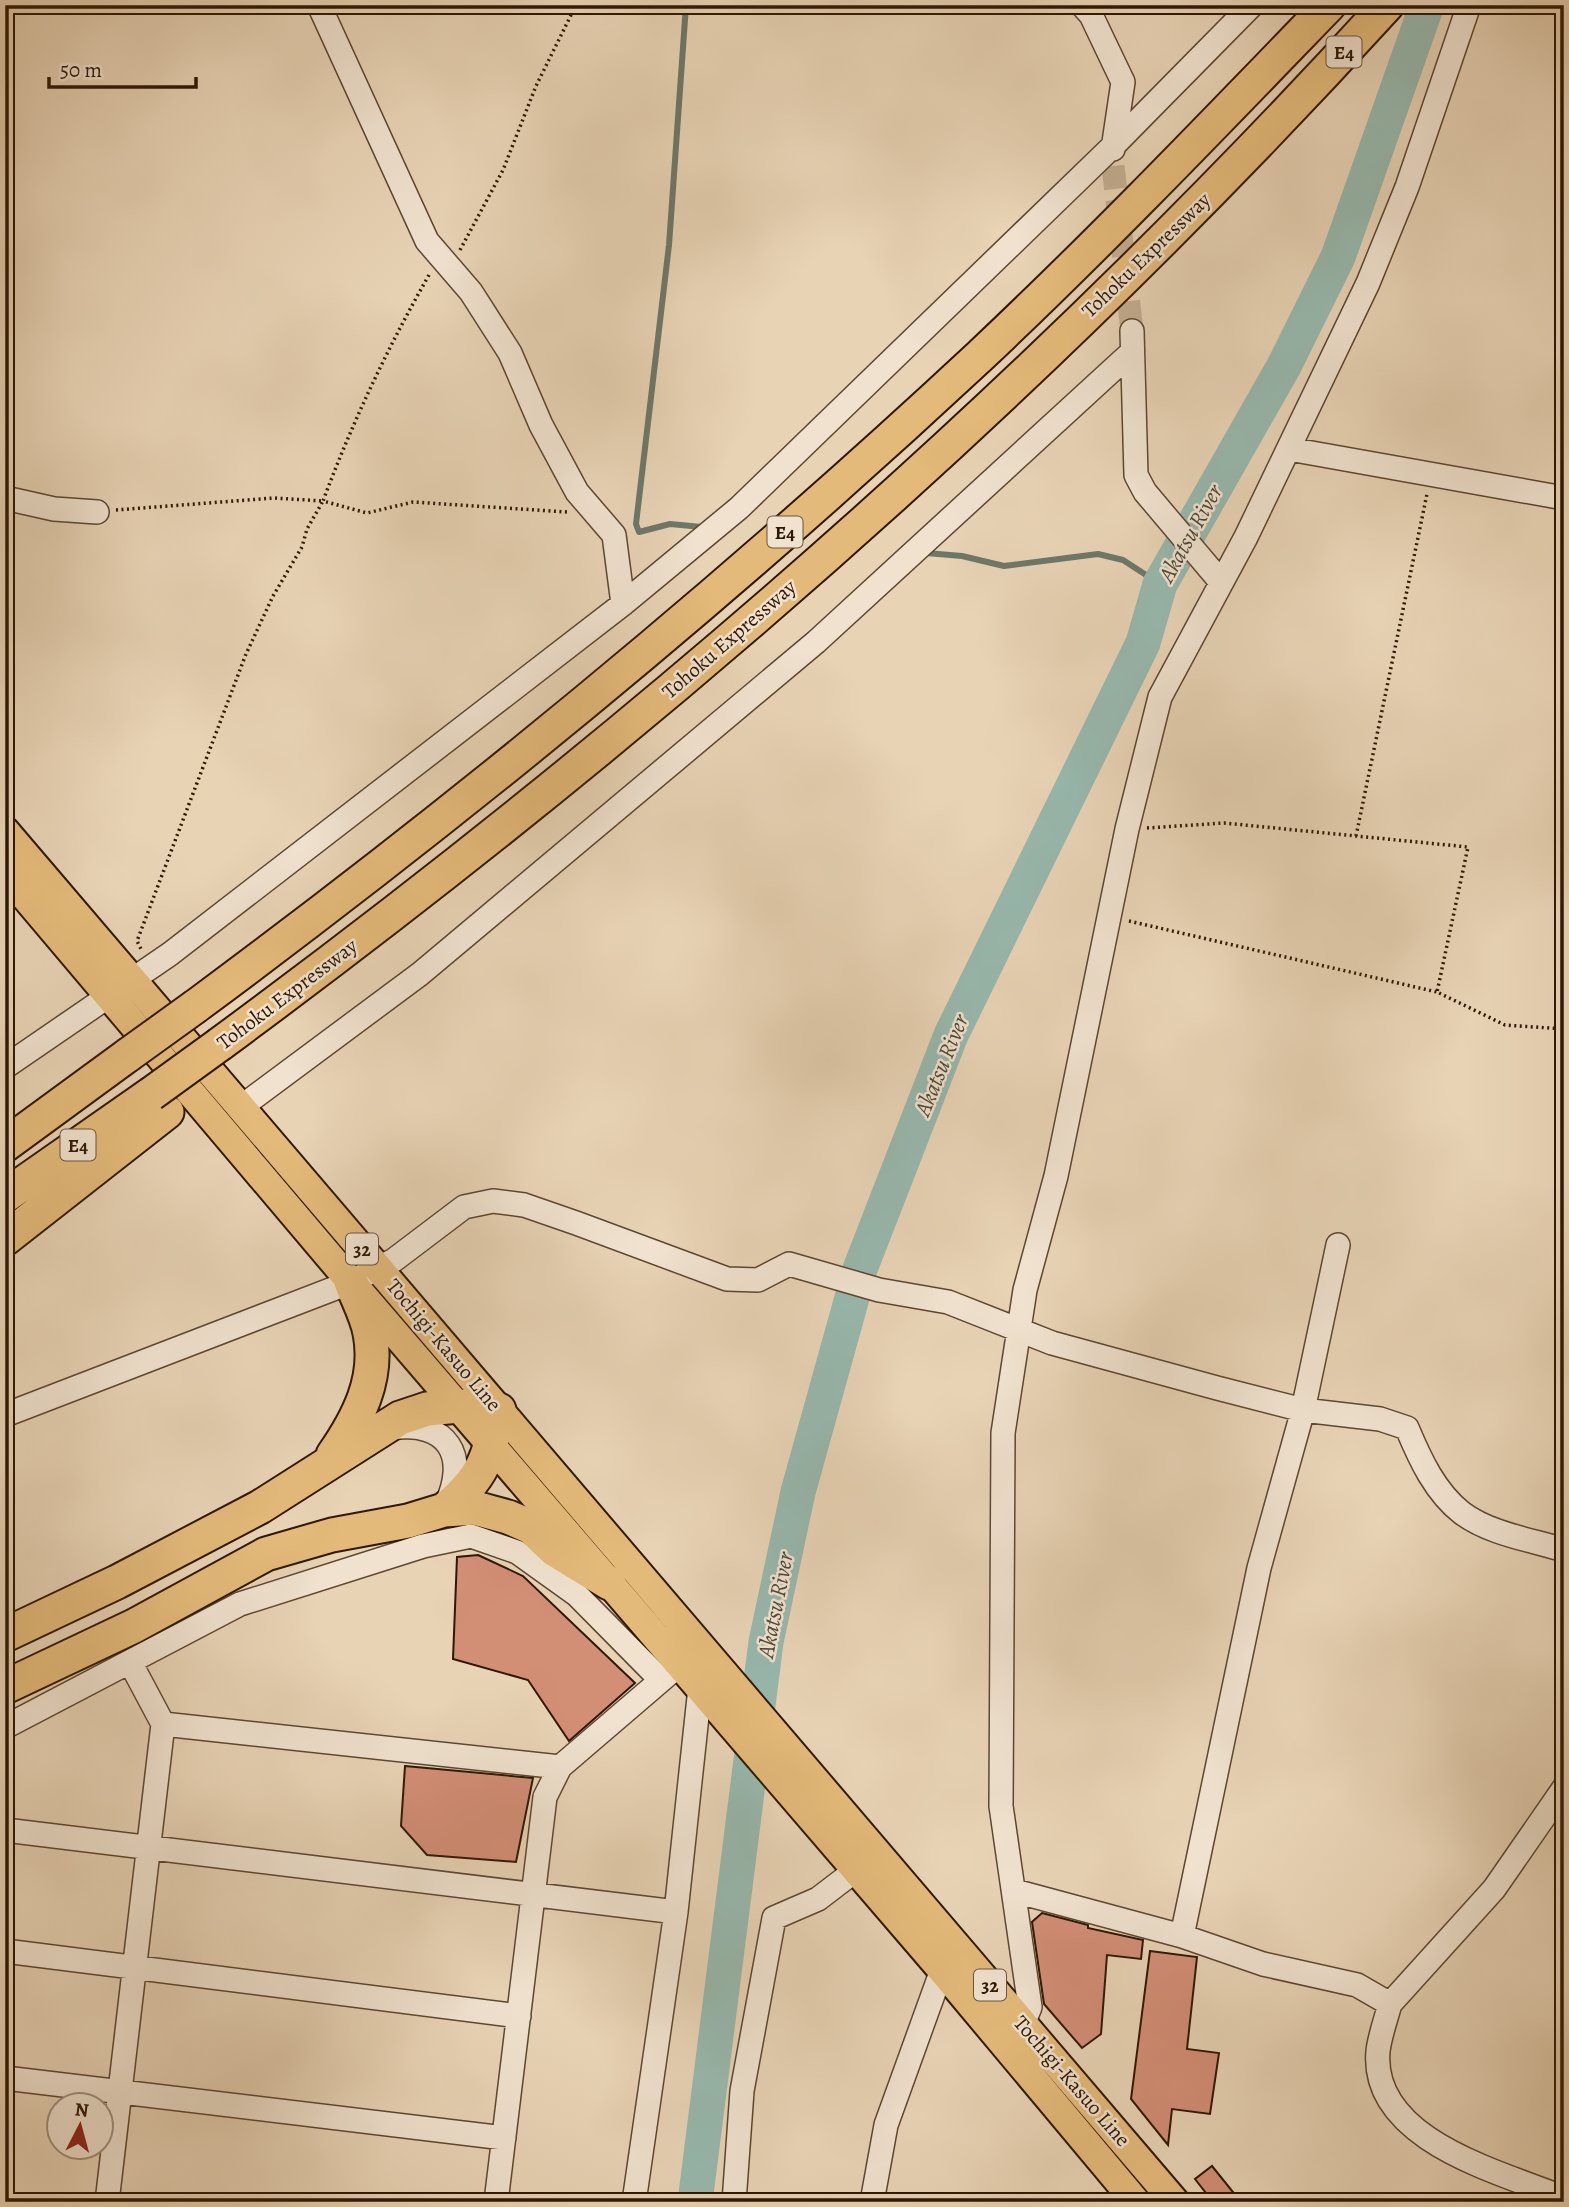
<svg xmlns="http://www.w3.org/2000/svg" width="1569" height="2207" viewBox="0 0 1569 2207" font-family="Alegreya,serif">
<rect width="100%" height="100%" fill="#e8d3b5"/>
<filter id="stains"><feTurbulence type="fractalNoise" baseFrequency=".00286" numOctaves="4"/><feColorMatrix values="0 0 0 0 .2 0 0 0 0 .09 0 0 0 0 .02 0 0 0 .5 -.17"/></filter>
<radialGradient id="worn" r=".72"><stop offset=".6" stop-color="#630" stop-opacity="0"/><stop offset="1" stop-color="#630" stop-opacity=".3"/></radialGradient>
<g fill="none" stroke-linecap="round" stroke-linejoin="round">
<!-- stream -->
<path stroke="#6d7869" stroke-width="6" d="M686 5 669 245 636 524 639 532 670 524 702 527
M926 553 962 556 1004 566 1098 554 1123 560 1160 584"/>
<!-- river -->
<path stroke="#97b8ad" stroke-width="35" d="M695 2202 766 1642 798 1492 860 1269 951 1035 1143 643 1160 584 1284 366 1338 257 1427 5"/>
</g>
<!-- building -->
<path fill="#d38e76" stroke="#2e1803" stroke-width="2" d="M478 1555 523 1576 635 1683 569 1741 528 1680 453 1659 457 1557Z
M405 1766 533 1778 516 1862 427 1855 401 1826Z
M1042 1913 1088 1925V1928L1143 1940 1141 1959 1107 1955 1101 2034 1082 2048 1044 2004 1032 1922Z
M1150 1951 1197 1957 1187 2049 1219 2053 1210 2114 1172 2109 1168 2145 1131 2099Z
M1212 2166 1241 2202H1213L1195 2179Z"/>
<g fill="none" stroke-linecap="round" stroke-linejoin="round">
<!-- minor-tunnel -->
<path stroke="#c3ae91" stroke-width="23" stroke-dasharray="23 11" stroke-linecap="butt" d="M1113 166 1132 331"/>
<defs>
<path id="minor" d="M319 5 427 241 471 292 510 353 541 425 577 492 614 535 623 604
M1082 5 1091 15 1123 82 1113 149
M1132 331 1136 475 1145 492 1221 582
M1289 449 1564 498
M5 498 54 509 97 512
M5 1067 170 954 623 604 739 508 1113 146 1252 5
M241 1107 420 974 816 642 1132 352
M5 1415 351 1282 394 1260 464 1207 493 1201 524 1205 576 1223 727 1279 758 1280 789 1264 879 1290 948 1302 1052 1343 1217 1388 1303 1410 1380 1419 1407 1428C1420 1459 1435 1492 1462 1513 1490 1534 1532 1540 1564 1550
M392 1428C448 1420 469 1456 446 1505
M163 1724 560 1767
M5 1727 240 1604 423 1546 471 1536 517 1552 577 1595 660 1679
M5 1830 676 1912
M1015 1891 1182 1936 1263 1964 1357 1985 1390 2004C1386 2019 1380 2035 1378 2051 1370 2140 1500 2172 1564 2198
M1182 1936 1259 1568 1303 1410 1338 1245
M5 1951 519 2016
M1390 2004 1494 1889 1564 1788
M1013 2033 1023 2024 1030 2007 1001 1806 1003 1433 1025 1290 1056 1176 1127 829 1160 697 1246 537 1368 283 1407 187 1469 5
M5 2078 504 2138
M107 2202 163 1724 130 1662
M496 2202 545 1797 560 1767 672 1671
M634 2202 676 1912 700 1688
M734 2202 742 2091 774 1918 818 1899 856 1870
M872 2202 886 2125 942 1970"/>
<path id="major" d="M5 831 1175 2202
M5 873 351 1282 942 1970 1136 2202"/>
<path id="highway" d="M196 1006C469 804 731 588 980 356 1100 243 1214 124 1329 5
M220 1044C639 735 1036 391 1387 5
M5 1145 128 1055
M5 1196 151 1094
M5 1239 167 1112
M333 1455C358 1419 379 1379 370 1333 367 1316 357 1298 351 1282
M5 1635 117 1582 260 1507 400 1418 427 1409 459 1406 499 1410C488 1459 484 1477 444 1510
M5 1687 134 1626 266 1554 332 1535 408 1521 444 1510 475 1508 508 1517 531 1527 555 1550 609 1583"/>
</defs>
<!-- minor casing -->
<use href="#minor" stroke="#5c4730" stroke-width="26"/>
<!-- major casing -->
<use href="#major" stroke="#2e1803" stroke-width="32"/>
<!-- highway casing -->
<use href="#highway" stroke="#2e1803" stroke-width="37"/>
<!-- path -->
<path stroke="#2e1803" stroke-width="3.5" stroke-dasharray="2 3.5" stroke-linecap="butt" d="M460 250 503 170 536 86 576 5
M429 275C388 347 352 423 323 501L367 513 413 502 567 512
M116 510 274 498 323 501 307 529 302 547 273 596 246 654 137 941 141 949
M1147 828 1224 823 1468 847 1437 992 1505 1025 1564 1029
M1356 836 1427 494
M1129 921 1437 992"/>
<!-- minor -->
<use href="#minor" stroke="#f0e2cf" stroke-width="23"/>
<!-- major -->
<use href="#major" stroke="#e4ba7a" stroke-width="28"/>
<!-- highway -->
<use href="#highway" stroke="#e4ba7a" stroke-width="33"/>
<defs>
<path id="highway-bridge" d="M128 1055 196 1006
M151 1094 220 1044"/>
</defs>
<!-- highway-bridge casing -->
<use href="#highway-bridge" stroke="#2e1803" stroke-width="37" stroke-linecap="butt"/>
<!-- highway-bridge -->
<use href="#highway-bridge" stroke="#e4ba7a" stroke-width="33"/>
</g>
<g text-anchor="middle" stroke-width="5" stroke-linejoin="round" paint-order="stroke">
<!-- shield labels -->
<g fill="#f0e2cf" stroke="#685540" stroke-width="2">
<rect x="1326.5" y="36.5" width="35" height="31" rx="5"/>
<rect x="767.5" y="516.5" width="35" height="31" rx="5"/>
<rect x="60.5" y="1129.5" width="35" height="31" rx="5"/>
<rect x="346" y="1233.5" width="32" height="31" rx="5"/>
<rect x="974" y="1969.5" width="32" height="31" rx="5"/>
</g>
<g font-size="19" font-weight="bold" fill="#2e1803">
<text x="1344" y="59">E4</text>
<text x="785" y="539">E4</text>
<text x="78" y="1152">E4</text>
<text x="362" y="1256">32</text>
<text x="990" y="1992">32</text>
</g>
<!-- street labels -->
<g font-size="21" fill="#2e1803" stroke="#f0e2cf">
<text transform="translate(1146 255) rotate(-44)" y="7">Tohoku Expressway</text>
<text transform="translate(729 639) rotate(-41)" y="7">Tohoku Expressway</text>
<text transform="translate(287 994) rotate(-37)" y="7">Tohoku Expressway</text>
<text transform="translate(444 1345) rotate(50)" y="7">Tochigi-Kasuo Line</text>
<text transform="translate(1072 2081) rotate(49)" y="7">Tochigi-Kasuo Line</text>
</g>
<!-- water labels -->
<g font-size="23" font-style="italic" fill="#4e4836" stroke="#f0e2cf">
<text transform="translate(1190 533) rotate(-61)" y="8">Akatsu River</text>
<text transform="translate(941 1065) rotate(-68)" y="8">Akatsu River</text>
<text transform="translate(775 1605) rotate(-79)" y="8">Akatsu River</text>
</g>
</g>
<!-- margin -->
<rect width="1569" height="2207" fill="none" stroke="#e8d3b5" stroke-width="28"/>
<rect x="7" y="7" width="1555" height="2193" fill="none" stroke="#2e1803" stroke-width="3.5"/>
<rect x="14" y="14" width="1541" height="2179" fill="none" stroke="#2e1803" stroke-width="2"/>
<!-- north arrow -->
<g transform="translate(80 2126) rotate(6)"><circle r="33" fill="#f0e2cf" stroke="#a2917d" stroke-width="2"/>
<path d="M0-5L12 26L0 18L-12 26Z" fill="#8f2418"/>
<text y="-10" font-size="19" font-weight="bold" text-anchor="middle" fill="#2e1803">N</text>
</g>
<!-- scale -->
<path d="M49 77v10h147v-10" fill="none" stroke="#2e1803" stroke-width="3.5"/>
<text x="60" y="77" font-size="21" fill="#2e1803" stroke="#f0e2cf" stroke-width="5" paint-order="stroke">50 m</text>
<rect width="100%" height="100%" filter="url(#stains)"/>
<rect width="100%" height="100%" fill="url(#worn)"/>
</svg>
